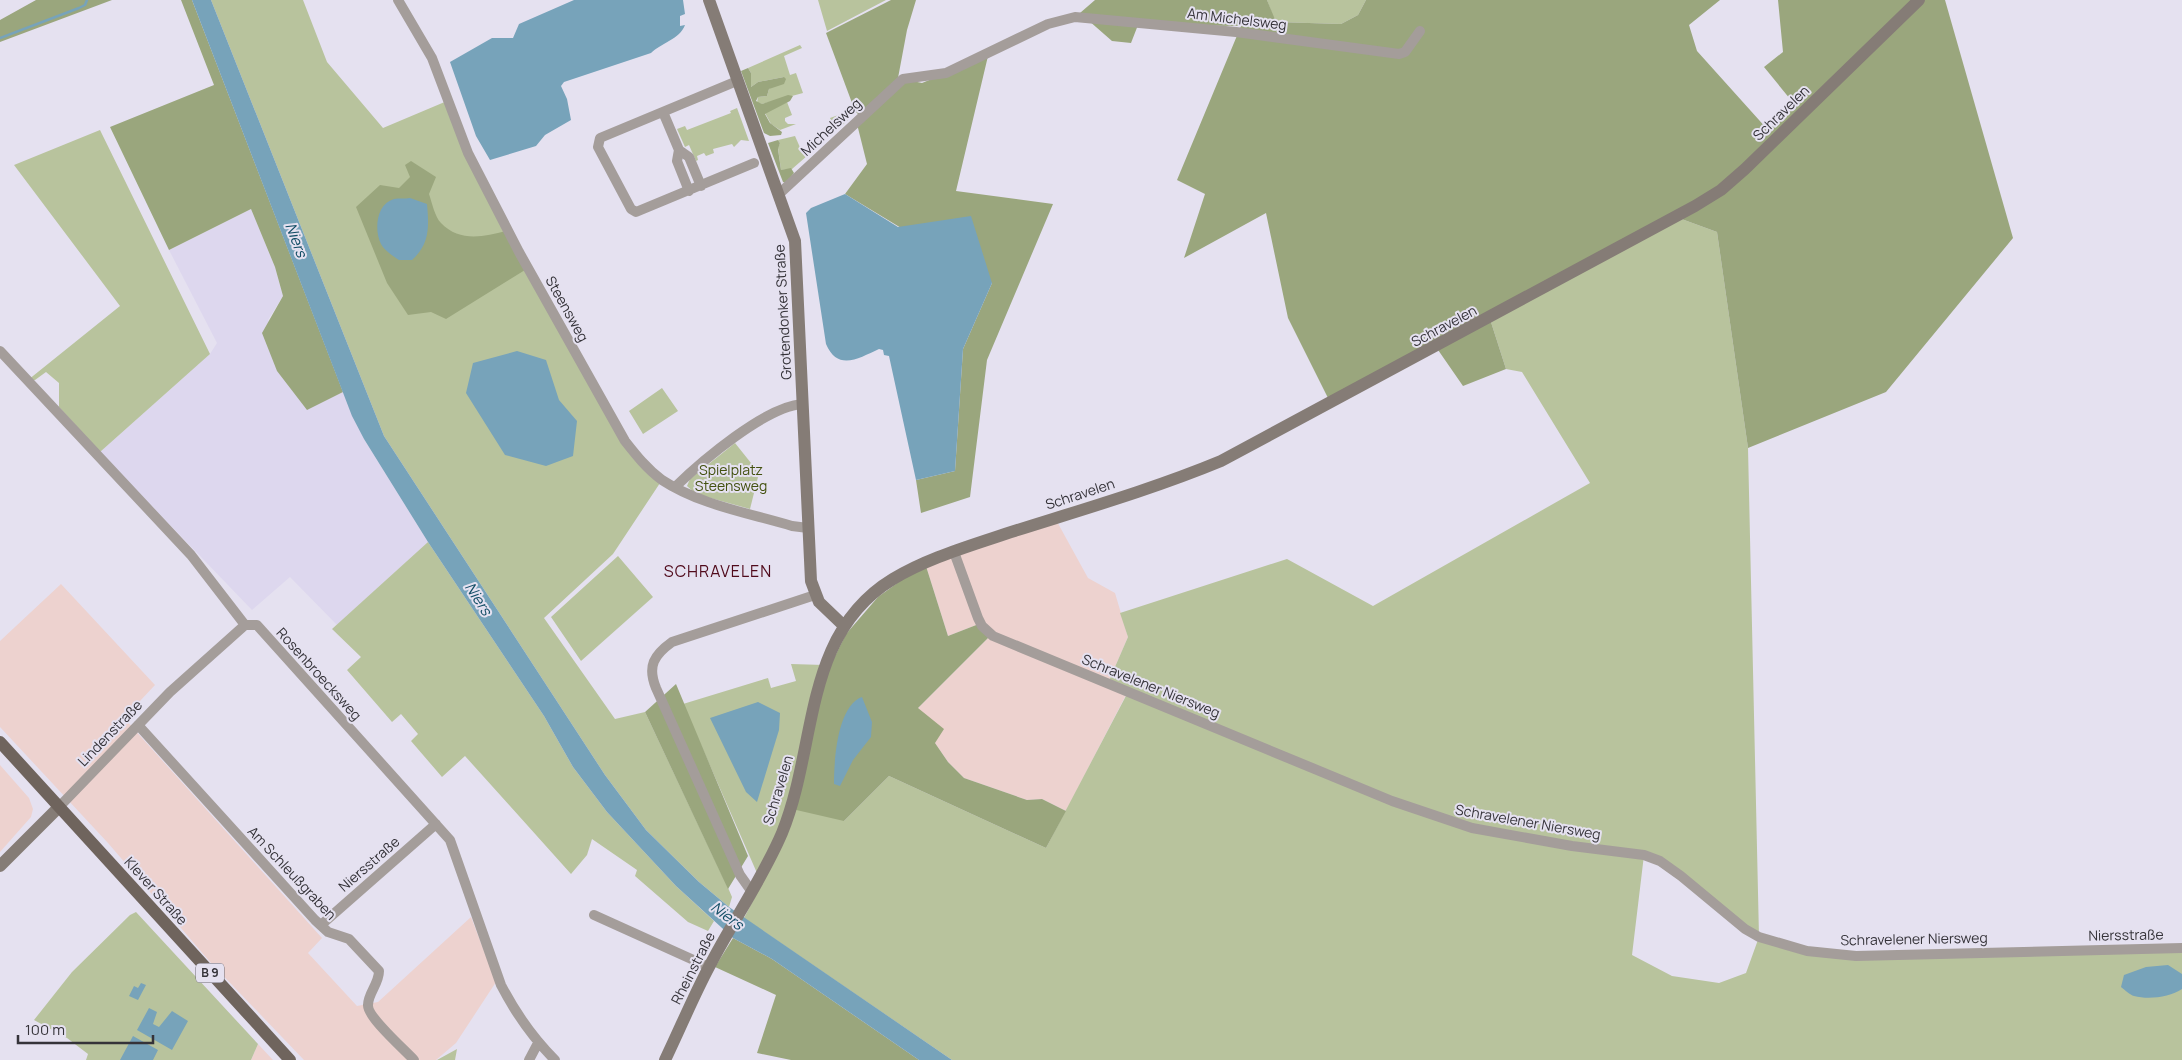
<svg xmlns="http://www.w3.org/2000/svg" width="2182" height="1060" viewBox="0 0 2182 1060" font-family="Manrope,sans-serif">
<rect width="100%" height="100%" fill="#e5e1f0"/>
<!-- commercial -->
<path fill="#edd2cf" d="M1055 518 1088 578 1115 593 1128 637 1108 683 1128 691 1066 811 1042 799 1027 800 964 778 948 762 935 743 918 708 993 633 984 622 948 636 925 563Z
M61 584 155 685 124 718 322 938 308 953 357 1006 378 1002 471 917 496 982 456 1043 436 1060H304L211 963 108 843 0 727V641Z
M0 765 29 798 33 809 31 817 0 852Z
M258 1044 273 1060H251Z"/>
<!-- built -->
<path fill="#ddd7ee" d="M251 209 275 267 283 296 268 320 307 409 343 392 364 439 428 542 337 625 290 577 252 610 100 452 210 354 217 343 169 250Z"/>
<!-- green -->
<path fill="#b8c39d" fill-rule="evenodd" d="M211 0H303L327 62 383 128 447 101 468 153 625 441 662 480 613 554 544 618 615 719 645 712 729 890 732 897 729 907 699 882 646 830 605 775 384 436Z
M818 0H886L827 31Z
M1267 0H1366L1358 15 1341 24 1275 22Z
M800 45 802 48 784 56 790 75 796 73 803 93 762 104 757 103 758 97 767 96 769 89 784 77 758 82 751 87V73L748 68Z
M787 102 792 115 785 118V121L788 124H796L780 130 771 124 765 113Z
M737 108 749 141 741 140 734 147 732 144 713 149 714 153 706 156 704 153 697 156 698 160 696 161 689 145 685 147 677 129 685 126 687 130 731 113 730 111Z
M847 112 849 119 836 131 830 118Z
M100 130 210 354 100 452 59 407V383L46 372 35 380H28L120 306 14 165Z
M795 136 802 152 815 149 792 169 781 170 778 148 780 143 778 140Z
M1676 217 1717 232 1748 448 1759 937 1856 956 2182 948V1060H952L744 918 779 851 757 873 683 704 768 678 771 688 796 681 791 664 824 665 844 821 889 776 1046 848 1128 692 1108 683 1128 637 1120 613 1287 559 1373 606 1590 483 1522 372 1506 369 1490 319ZM1644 855 1759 937 1746 973 1719 983 1672 976 1632 955Z
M662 388 678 411 643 434 629 411Z
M735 443 759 473 750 509 696 494 687 486 690 479Z
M428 542 544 716 573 767 607 812 676 886 714 921 708 931 688 922 635 876 637 870 592 839 587 855 571 874 465 756 442 777 411 741 418 734 401 714 392 722 347 670 361 657 332 629Z
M618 556 653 597 581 661 551 617Z
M136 912 258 1044 251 1060H86L88 1054 67 1038 34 1020 72 972 130 915Z
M457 1049 455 1060H437Z"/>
<!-- forest -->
<path fill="#9aa67d" d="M36 0H112L0 42V20Z
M181 0H192L343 392 307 410 277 371 262 333 283 296 275 267 251 209 169 250 110 127 214 85Z
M891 0H916L907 30 898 78 922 83 988 56 956 191 1053 204 987 360 970 497 921 513 916 480 955 471 963 349 992 283 845 194 867 164 857 124 862 118 855 111 826 33Z
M1095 0H1267L1276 22 1341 24 1358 15 1366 0H1720L1689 25 1697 51 1768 130 1795 105 1764 67 1783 52 1778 0H1945L2013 238 1886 392 1748 448 1717 232 1676 217 1490 319 1506 369 1463 386 1436 347 1330 402 1288 318 1266 213 1184 258 1205 194 1177 180 1241 26 1138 25 1131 43 1112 41 1080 13Z
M748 68 751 73V87L758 82 784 77 786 79 784 84 769 89 767 96 758 97 756 101 762 104 788 95 793 96 790 101 765 114 770 123 782 132 781 135 770 136 764 133 741 71Z
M778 140 780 143 778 149 781 170 791 168 794 173 786 183 783 182 768 143Z
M411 161 436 177 429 194C432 203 435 217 441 223 459 242 483 237 506 231L525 270 446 319 431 312 408 315 387 283 356 207 380 185 399 188 410 177 405 165Z
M925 563 948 636 984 622 993 633 918 708 944 729 935 743 948 762 964 778 1027 800 1042 799 1066 811 1046 848 889 776 844 821 792 809 828 670 846 634 878 597Z
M676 684 748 856 728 889 645 712Z
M733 938 772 959 919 1060H791L757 1053 776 995 715 967Z"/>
<!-- water -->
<path fill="#77a3ba" d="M192 0H211L384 436 605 775 646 830 699 882 729 907 952 1060H919L772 959 733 938 676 886 607 812 573 767 544 716 428 542 364 439 352 416Z
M574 0H683L685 14 680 16V26L685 25C680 39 661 43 651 53L564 82 561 86 567 99 571 120 545 135 536 146 490 160 476 136 450 62 492 38H513L519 24Z
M845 194 898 227 971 216 992 283 963 349 955 471 916 480 889 356 884 355 883 350 879 349C859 358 838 372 826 344L806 213 811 208Z
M410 198 427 204C429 226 430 244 412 260H399C393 256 384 250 381 244 374 230 376 204 394 199 399 198 405 199 410 198Z
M517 351 546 360 559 400 577 421 573 456 546 466 505 455 466 393 473 363Z
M862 697 872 722 871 737 853 760 840 786 834 784C834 761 837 706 862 697Z
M758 702 780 713 779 730 757 802 746 792 710 718Z
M2168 965 2182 974V989C2170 997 2149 1000 2134 996 2130 995 2125 990 2121 987L2124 975 2146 967Z
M141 983 146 985 138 1000 129 996 134 986 138 988Z
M149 1008 157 1012 153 1024 159 1027 172 1011 188 1021 172 1050 137 1030Z
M133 1036 158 1050 153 1060H120Z"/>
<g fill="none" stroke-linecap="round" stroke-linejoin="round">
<!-- stream -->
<path stroke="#77a3ba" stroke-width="2.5" d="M0 38 79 8 85 5 87 0"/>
<!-- street -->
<path stroke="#a49d9a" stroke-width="10" d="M398 0 432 58 468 153 519 252 625 441C636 455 647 469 662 480 700 505 749 513 792 526L808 528
M737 81 600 138 598 147 631 209 636 212 754 163
M663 112 679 150 677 161 689 191
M679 150 689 157 701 186
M779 194 903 79 946 73 1048 24 1075 17 1236 32 1399 54 1405 52 1420 31
M0 351 191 555 245 625
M675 487C702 461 765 407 802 404
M954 552 978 618 982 626 993 636 1392 801 1472 828 1572 846 1644 855 1660 861 1681 876 1745 929 1759 937 1807 951 1856 956 2182 948
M245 625H257L450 840 501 985C515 1012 533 1038 555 1060
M138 725 315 920 328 932 349 939 379 971C379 984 368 993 368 1005 367 1017 405 1050 414 1060
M59 807 170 692 245 625
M752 892 740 875 656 688C647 666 654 655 672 642L815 595
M594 915 709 967
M321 925 436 824
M529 1060 538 1043"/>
<!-- secondary -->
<path stroke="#857c76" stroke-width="12" d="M709 0 795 241 811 581 819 602 843 625
M0 866 59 807
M665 1060C680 1029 693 997 709 967 732 922 762 880 782 833 818 745 802 634 893 579 928 558 967 547 1005 534 1077 511 1151 490 1221 461L1695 206 1721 190 1745 169 1919 0"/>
<!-- primary -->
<path stroke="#6f645d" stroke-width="12" d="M0 742 290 1060"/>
</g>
<g text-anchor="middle" stroke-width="4" stroke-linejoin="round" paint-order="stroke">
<!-- shield labels -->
<rect fill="#e5e1f0" stroke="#6a6770" stroke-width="1" x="196" y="963.5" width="28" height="19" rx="4"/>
<g font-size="12" font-weight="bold" fill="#353339">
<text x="210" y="977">B 9</text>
</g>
<!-- street labels -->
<g font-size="14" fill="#353339" stroke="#e5e1f0">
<text transform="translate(1237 19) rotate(7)" y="5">Am Michelsweg</text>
<text transform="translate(1781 113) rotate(-44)" y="5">Schravelen</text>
<text transform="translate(831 127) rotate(-43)" y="5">Michelsweg</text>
<text transform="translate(567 309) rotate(61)" y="5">Steensweg</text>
<text transform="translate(783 312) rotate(-93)" y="5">Grotendonker Straße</text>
<text transform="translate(1444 326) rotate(-28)" y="5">Schravelen</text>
<text transform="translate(1080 494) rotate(-18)" y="5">Schravelen</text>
<text transform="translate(319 674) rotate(48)" y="5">Rosenbroecksweg</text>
<text transform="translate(1151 686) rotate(22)" y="5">Schravelener Niersweg</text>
<text transform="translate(110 733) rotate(-46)" y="5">Lindenstraße</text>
<text transform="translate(778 790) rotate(-73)" y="5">Schravelen</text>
<text transform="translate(1528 822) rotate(10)" y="5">Schravelener Niersweg</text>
<text transform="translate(369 864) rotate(-41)" y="5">Niersstraße</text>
<text transform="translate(292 873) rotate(47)" y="5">Am Schleußgraben</text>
<text transform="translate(156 891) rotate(48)" y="5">Klever Straße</text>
<text transform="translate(2126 935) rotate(-1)" y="5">Niersstraße</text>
<text transform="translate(1914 939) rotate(-1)" y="5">Schravelener Niersweg</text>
<text transform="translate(693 968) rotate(-63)" y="5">Rheinstraße</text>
</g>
<!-- park labels -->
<g font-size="14" fill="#43510f" stroke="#e5e1f0">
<text x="731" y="475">Spielplatz<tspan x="731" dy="16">Steensweg</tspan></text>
</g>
<!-- water labels -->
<g font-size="15" font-style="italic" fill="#124d65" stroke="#e5e1f0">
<text transform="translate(296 240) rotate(69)" y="5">Niers</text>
<text transform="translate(478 599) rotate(57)" y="5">Niers</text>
<text transform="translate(727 916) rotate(37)" y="5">Niers</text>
</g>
<!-- quarter labels -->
<g font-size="16" letter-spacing="1" fill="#500a1b" stroke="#e5e1f0">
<text x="718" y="577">SCHRAVELEN</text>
</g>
</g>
<!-- scale -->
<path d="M18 1035v8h135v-8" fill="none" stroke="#353339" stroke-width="2.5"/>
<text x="25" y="1035" font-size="15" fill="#353339" stroke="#e5e1f0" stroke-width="4" paint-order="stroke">100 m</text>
</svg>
